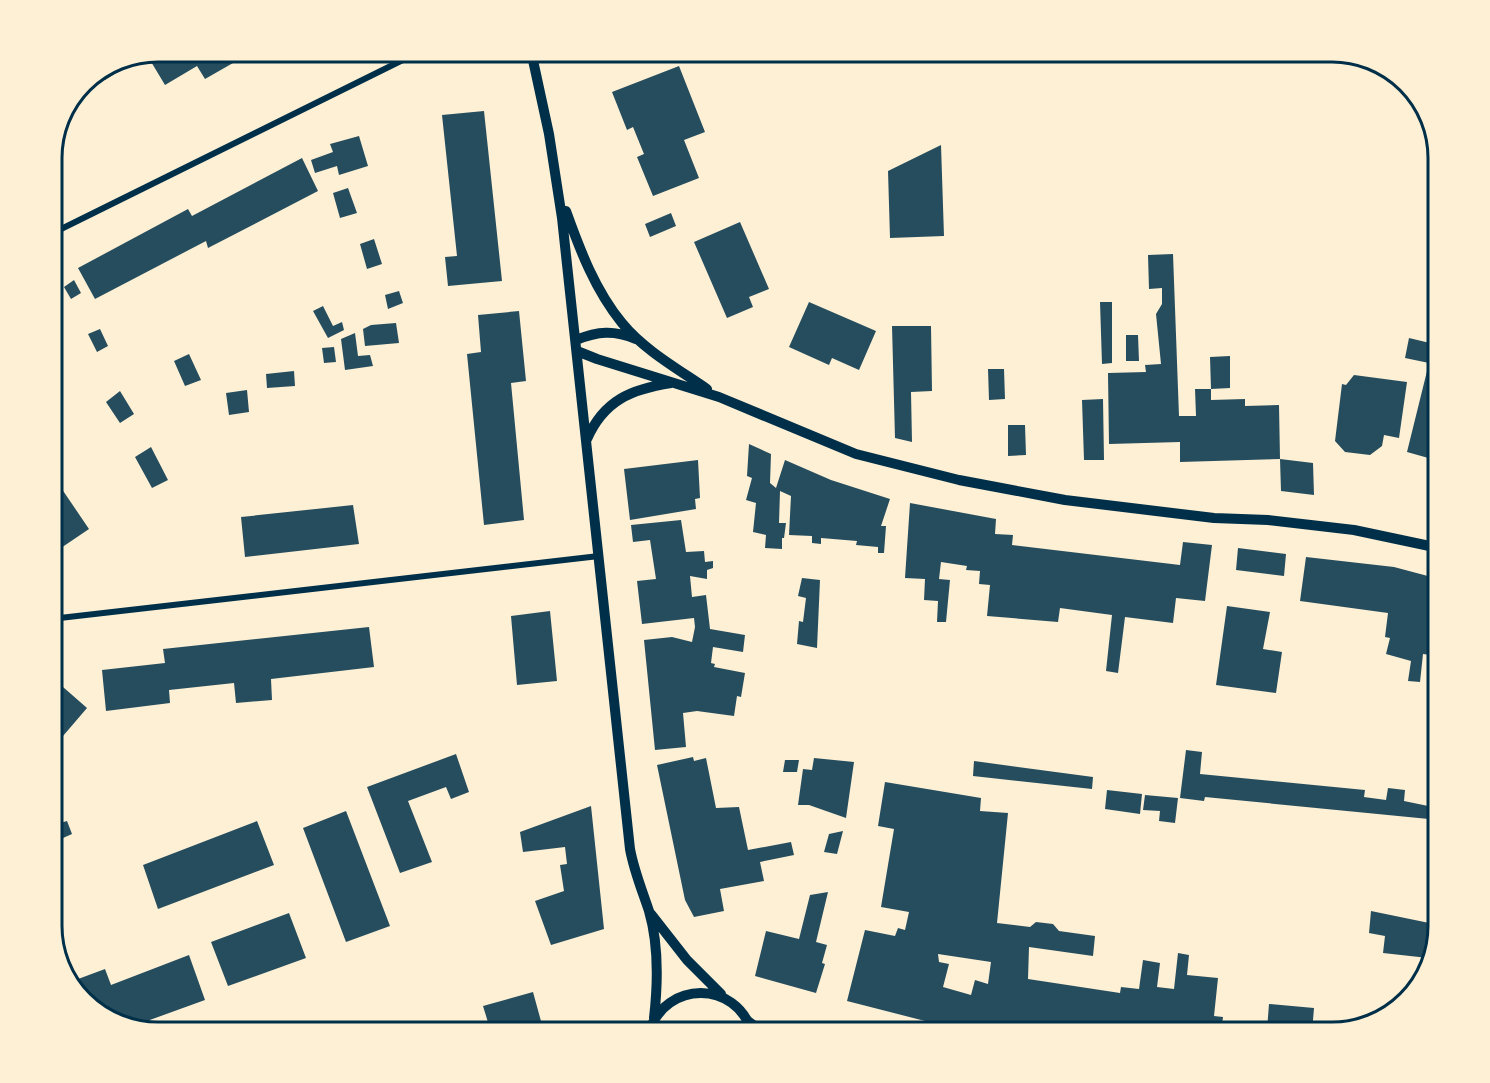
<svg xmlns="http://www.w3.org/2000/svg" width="1490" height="1083" viewBox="0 0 1490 1083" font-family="'Space Grotesk',sans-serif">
<rect width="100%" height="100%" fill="#fdf0d5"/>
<!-- building -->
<path fill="#264d5e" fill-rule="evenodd" d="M158 51H254L205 79 197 66 165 85 147 55Z
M141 57 105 80 100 73Z
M679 66 705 132 684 140 699 178 653 196 637 157 644 154 633 127 627 130 612 92Z
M63 109 66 120 58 124 62 110Z
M484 111 502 281 448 286 445 257 457 256 442 115Z
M359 136 368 166 339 175 337 166 315 173 311 160 333 152 330 144Z
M941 145 944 236 890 238 888 171Z
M302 158 318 191 208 248 206 241 95 299 78 268 188 209 192 216Z
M348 188 357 213 340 218 333 193Z
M671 213 676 226 650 237 645 224Z
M740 222 769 289 749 297 753 307 727 318 694 242Z
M374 239 382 264 367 269 360 244Z
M1173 254 1179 416H1196L1195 389H1211V400L1245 399V406L1279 405 1280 459 1180 462V442L1109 444 1108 373 1146 372 1145 365 1161 364 1156 314 1162 304V288L1149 289 1148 255Z
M74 280 81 293 71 299 64 287Z
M399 291 403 303 388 309 385 295Z
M809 302 876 331 859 370 832 358 829 365 789 347Z
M1100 302H1112V363L1102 364Z
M323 306 333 326 342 322 344 330 328 338 313 311Z
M519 311 526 381 511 383 524 520 484 525 467 354 481 352 478 315Z
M396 323 399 343 365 346 363 329 371 325Z
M892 326H931L932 391 911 392 912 442 895 438Z
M100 329 108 346 97 352 88 334Z
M355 333 358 356 370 355 373 366 345 370 341 339Z
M1126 335H1138L1139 361H1126Z
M1409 338 1434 344 1435 339 1439 340V378L1431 410 1439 412V461L1407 452 1429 363 1405 358Z
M334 347 336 362 324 363 322 348Z
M189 354 201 380 185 386 174 361Z
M1230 356V388L1211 389 1210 357Z
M988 369H1004L1005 399 989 400Z
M294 371 295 386 267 388 266 374Z
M1354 375 1407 382 1399 438 1384 435 1382 446 1370 455 1345 452 1335 441 1342 384 1346 385Z
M247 390 249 412 229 415 226 393Z
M120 391 134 414 120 423 106 402Z
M1103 399 1104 460H1084L1082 400Z
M1008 425H1025L1026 455 1008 456Z
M749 444 771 454 770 483 776 488 785 460 831 480 890 499 881 526H886L884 553H878V547L856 545 857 541 821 538V544L812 543V536L789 535 791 496 780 491 779 523H786L784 538H782V549L765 548 766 535 753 532 756 503 746 500 752 478 747 476Z
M151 447 168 480 152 488 135 457Z
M1280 459 1313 463 1314 495 1281 491Z
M698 460 700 498 695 499 696 509 630 520 624 469Z
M51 473 89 529 55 552 51 546Z
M910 503 996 519 995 534 1013 535 1012 545 1180 565 1183 542 1212 545 1205 601 1176 598 1173 623 1125 617 1118 673 1106 671 1112 615 1060 608 1058 622 987 616 990 585 979 584 980 571 966 570 967 566 941 562 939 579 950 580 946 622H937L938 601 924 600 925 579 905 578Z
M353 505 359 544 245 557 241 517Z
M681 520 686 552 704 551 705 562 713 561V568L707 570V579L690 576 692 597 706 595 710 629 745 635 743 652 713 647 711 663 715 664 714 667 745 673 741 697 737 696 734 716 697 711 683 713 686 747 655 750 644 640 672 637 692 642 695 627 694 618 642 624 637 581 656 579 650 540 633 542 631 525Z
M1238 548 1286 554 1284 576 1236 570Z
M1306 557 1394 567 1439 579V656L1423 654 1420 682 1408 681 1411 661 1386 654 1390 638 1385 637 1388 613 1300 601Z
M802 578 820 580 817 648 797 644 799 621 803 622 806 598 798 596Z
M1227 606 1270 612 1263 649 1282 652 1276 693 1216 685Z
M550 611 557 681 517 685 511 616Z
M369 627 374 667 271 679 272 700 236 703 234 683 169 690 170 703 106 711 102 670 165 663 163 649Z
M55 680 87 708 51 750V684Z
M1186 750 1202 752 1200 774 1365 790 1364 797 1386 800 1388 788 1405 790 1404 801 1433 807 1439 785V820L1205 797 1204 801 1180 798Z
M456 754 469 792 451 799 446 787 408 801 432 862 400 873 367 787Z
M693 757 694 761 706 758 716 808 739 807 748 850 791 842 794 855 760 862 764 881 720 889 724 911 694 917 685 900 657 765Z
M814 758 854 762 846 818 809 805H798L803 769 812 770Z
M785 760H799L797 772H783Z
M974 761 1093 777 1092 789 973 776Z
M885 782 981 798 980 811 1008 813 997 923 1030 927 1036 922 1053 924 1059 931 1095 936 1093 956 1029 947 1028 979 1120 993 1121 987 1139 989 1143 960 1160 963 1157 987 1174 989 1178 953 1189 955 1187 975 1218 978 1214 1016 1223 1017 1222 1025 1267 1030 1269 1004 1314 1008 1312 1032H968L847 1001 865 930 895 936 898 928 905 930 909 912 881 907 894 829 878 826ZM938 954 991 962 988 984 975 980 971 995 943 987 949 964 939 962Z
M1107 790 1142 794 1140 814 1105 809Z
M1145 795 1178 798 1175 823 1159 821 1160 811 1143 810Z
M591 806 604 929 551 945 535 901 564 891 560 865 567 864 565 847 523 852 520 832Z
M346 811 390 926 346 942 303 828Z
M67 821 72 834 63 838 57 824Z
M257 821 274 865 158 909 143 865Z
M843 831 837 854 824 852 829 834Z
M828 892 816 942 827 945 822 963 825 964 816 993 755 976 766 931 799 939 810 895Z
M1371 911 1439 925 1428 958 1383 953 1385 936 1369 933Z
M289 913 306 958 228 986 211 942Z
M189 955 205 1000 136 1025 125 1021 123 1015 115 1018 93 1010 70 982 105 969 111 985Z
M533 992 544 1032H491L483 1006Z"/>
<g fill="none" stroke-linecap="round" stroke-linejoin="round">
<!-- minor -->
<path stroke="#003049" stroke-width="6" d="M51 234 421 51
M51 619 599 556
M747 1018 766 1032"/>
<!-- tertiary -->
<path stroke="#003049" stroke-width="10" d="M531 51 549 134 562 218 630 849C634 871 642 890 649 911 659 945 658 983 654 1018
M566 211C580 250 595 290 622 323 644 350 678 369 707 389
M576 340C598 331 614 330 636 339
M577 351 597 359 719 397 856 454 959 480 1065 500 1214 518 1268 520 1354 530 1439 548
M587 439C604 400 632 389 671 383
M651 914 687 960 721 994
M649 1032C666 980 736 980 752 1032"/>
</g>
<!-- crop -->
<path d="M0 0H1490V1083H0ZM158 62H1332A96 96 0 0 1 1428 158V926A96 96 0 0 1 1332 1022H158A96 96 0 0 1 62 926V158A96 96 0 0 1 158 62Z" fill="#fdf0d5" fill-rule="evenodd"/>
<path fill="none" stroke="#003049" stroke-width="3" d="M158 62H1332A96 96 0 0 1 1428 158V926A96 96 0 0 1 1332 1022H158A96 96 0 0 1 62 926V158A96 96 0 0 1 158 62Z"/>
</svg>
